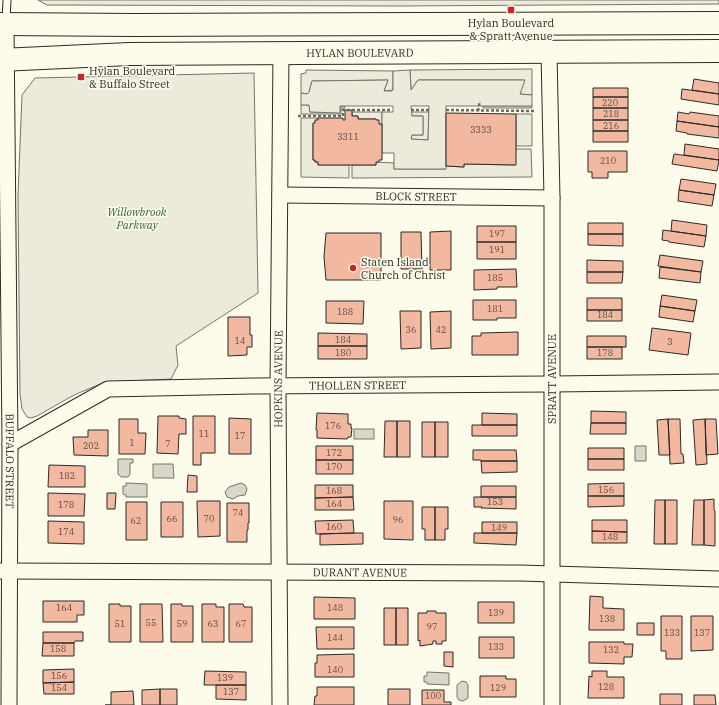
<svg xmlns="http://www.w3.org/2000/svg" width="719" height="705" viewBox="0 0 719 705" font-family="'IBM Plex Serif',serif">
<rect width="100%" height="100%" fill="#fdfbea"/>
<!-- green -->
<path fill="#ecebdb" stroke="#74746e" d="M38 0H719V4L399 6 47 5Z
M532 69V95L520 94 524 80H418L411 90V89L410 70Z
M306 70 393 71V90L384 91 388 80 312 81 309 92 307 94 301 93V74L306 73Z
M254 73 258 293 176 346 178 365 171 379 105 382 74 395 37 416 31 418 27 417 22 409 20 394 18 195 22 95 35 78Z
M301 105H309L310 112H340V106H345V108H341V114H301Z
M483 106H532V108H483Z
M352 112H382V124H379L376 119H358V116H352Z
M411 112H429L428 140 411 139 412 135H423V116H412Z
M516 114H532V146H516Z
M301 118H318V120L313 124V160H315V162H318V165H349V178L301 177Z
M516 149H531L532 177 352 178V165H376V162L394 163V169H445L446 166 464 167V164L515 165Z"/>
<!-- parking -->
<path fill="#eceadb" stroke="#74746e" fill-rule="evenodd" d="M410 70 411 90 418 80H525L520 94 532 95V106H446V169H394V153H382V112H393V106H340V113L310 112 309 105H301V93L307 94 309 92 312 81 388 80 384 91H392L393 90V71ZM411 106H429L428 140 411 139 412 135H423V116H412Z"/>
<!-- water -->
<path fill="#d8d7c9" stroke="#74746e" d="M354 429H374V439H354Z
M635 446H646V461H635Z
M118 459H133V463H130V474L128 477H121L118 474Z
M153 464H173L174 478H153Z
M126 483 147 484V497H126V495L123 494V486H126Z
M241 483 245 485 247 489 245 495 238 496 233 499 227 497 225 492 229 487Z
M427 672 449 673V685L427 684V682H424V676H427Z
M462 681 466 682 468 685V698L463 701 459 700 457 697V685Z"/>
<!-- building -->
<path fill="#f2b8a0" stroke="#2b2b2b" d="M694 79 719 83V94L692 90Z
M593 88H628V97H593Z
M682 89 719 94V105L681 99Z
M593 97H628V108H593Z
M593 108H628V120H593Z
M345 110H352V116H358V119H376V120H379V124H382V160H379V162H376V165H318V162H315V160H313V123H315V120H318V118H343V120H345Z
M678 112 689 114 690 112 719 116V127L677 121Z
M446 113 516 114V165L464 164V167L446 166Z
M593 120H628V131H593Z
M677 121 719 127V138L687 134V133L676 131Z
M593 131H628V142H593Z
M685 144 719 149V160L684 155Z
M588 151H627V172H608V178H592V172H588Z
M674 154 719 160 717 171 672 164Z
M681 179 716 184 714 195 679 190Z
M679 190 714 195 712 206 678 201Z
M672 220 707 225 706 236 671 231Z
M588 223H623V234H588Z
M477 226H516V242H477Z
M663 230 706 236 704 247 669 242V241L662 240Z
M451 231V270H430V232Z
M401 232H421L422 269H401Z
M326 233H381V280H326L324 257Z
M588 234H623V246L588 245Z
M477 242H516V259H477Z
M660 255 703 261 701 272 658 266Z
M587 260 623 261V272H587Z
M660 267 701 272 700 283 659 278Z
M516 269 517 287H497V289L474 290V270Z
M587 272H623L622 283H587Z
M662 295 697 300 695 311 660 306Z
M587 298H622V310H587Z
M473 300H516V318H497V320H473Z
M326 301H364L363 324 326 323Z
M660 306 695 311 693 322 659 317Z
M587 310H622V321H587Z
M400 311H421V348L401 349Z
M451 311V348L431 349 430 312Z
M228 317H250V335H252V347H247V355L228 356Z
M652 328 691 333 688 355 649 350Z
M518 332V355H472V336H481V333Z
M318 333 367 334V346H318Z
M587 336H626V347H587Z
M318 346H367V359H318Z
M587 347H622V359H587Z
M591 411 626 412V423H591Z
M317 413 348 414V424H351V428H352L351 437H348L347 439 317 438V430H316Z
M482 413 517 414V425H482Z
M158 416H179V418L186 419V434H179L178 454 157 453Z
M193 416H215V453H201V465H193Z
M229 418 251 419V454H229Z
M119 419H138V433H146L145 454H119Z
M668 419 670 455H659L657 420Z
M668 419H680L681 454H683L684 463 670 464Z
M705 419 707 464 696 465 693 420Z
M705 419H716L718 454 706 455Z
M385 421H397V457H384Z
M397 421H410V457H397Z
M422 422H435V457H422Z
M435 422H448V457H435Z
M591 423H626V434H590Z
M472 425H517V436H472Z
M88 430H108V456L74 455 73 437H88Z
M316 446H353V460H316Z
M588 448H624V459H588Z
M473 450H516L517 461H481V460H473Z
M588 459H624V470H588Z
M316 460H353V474H316Z
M481 461H517V472L482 473Z
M49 465 85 466V487H48Z
M188 475 197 476V492H187Z
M624 483V496H588V484Z
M315 485H353V497L315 498Z
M481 486H516V497H481Z
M48 493 85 494 84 516H48Z
M107 493H116L115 509H107Z
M588 496H624V506L588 507Z
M353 497 354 510H315V498Z
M474 497H516V509L481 508 482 507H474Z
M714 499V510L715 511V546L704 545V500Z
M655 500H665V544H654Z
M665 500H677V544H665Z
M694 500H704V545H692Z
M197 501H220V536L198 537Z
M384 501H413V540L384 539Z
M126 502H147V540H126Z
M161 502H183V537H161Z
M227 503H249V523H248V530H247V542H227Z
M422 507H435V540H425V529H422Z
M435 507H448V529H445V540H435Z
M353 520 354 533 316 534 315 521Z
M592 520H627V532L592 531Z
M48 521 84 522V544L48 543Z
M482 522H517V533H482Z
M592 531 627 532V543H592Z
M354 533H363V544L320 545V534Z
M474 533H517L516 545 474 543Z
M590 596 603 597V608L624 609V630H589Z
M314 597 355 598V619H314Z
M43 601H84V615H77V622H43Z
M478 602H514V623H478Z
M109 604H120V606H131V642H109Z
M140 604H162L163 642H140Z
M171 604H182V606H193V642H171Z
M202 604H216V607H224V642H202Z
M229 604H243L244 607H252V642H229Z
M384 608H396V645H384Z
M396 608H408V645H396Z
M427 611H436V613H446V641H442V644H436V641H433V644L420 646V640L418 641V613H427Z
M661 616H682V659H666V651H661Z
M691 616H713V650L691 651Z
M637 623H654V635H637Z
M316 627H354V649H317Z
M43 632H83V641H75L74 643H43Z
M479 637H514V658H479Z
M589 642H624V644H633L632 657H624V664L589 663Z
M43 643H74V656H42Z
M444 652H453V667L444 666Z
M354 654V677H315V663H317V655Z
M74 669V682L43 683V670Z
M205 671 246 672V685H204Z
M592 671H607V677H624V698H588L589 676 592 677Z
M480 676H506V679H516V697H480Z
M74 682V694H44L43 683Z
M216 685H246V700L216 699Z
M317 687H354V705H314L315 696H317Z
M160 689V705H142V690Z
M160 689H177V705H160Z
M388 689H410V705H388Z
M422 690H444V702H451V705H422Z
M133 691 134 705H105H111V692Z
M660 694H682V705H660Z
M694 695H715L716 705H694Z"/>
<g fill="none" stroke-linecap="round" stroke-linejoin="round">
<defs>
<path id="lane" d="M6 22 7 0"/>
<g id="street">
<path id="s1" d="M6 24 10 444 9 705"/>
<path d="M549 52 552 198V705"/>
<path id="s2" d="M280 195 552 198"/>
<path id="s3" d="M10 444 108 389 252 386 552 384 719 382"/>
<path id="s4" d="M0 571 520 573 719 579"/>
<path id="s5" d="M280 705 278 386 281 53"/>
</g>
<g id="primary">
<path d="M0 24 135 25 719 23"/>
<path id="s6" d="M0 60 129 54 719 51"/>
</g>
</defs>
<!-- lane casing -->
<use href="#lane" stroke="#2b2b2b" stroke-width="9"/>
<!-- street casing -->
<use href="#street" stroke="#2b2b2b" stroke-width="17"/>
<!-- primary casing -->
<use href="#primary" stroke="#2b2b2b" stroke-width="24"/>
<!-- path -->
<path stroke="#6a6964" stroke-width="2.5" stroke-dasharray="3 2" stroke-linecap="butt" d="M411 110H429
M446 110 534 111
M478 111 480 101
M298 116H343V110H392"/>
<!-- lane -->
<use href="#lane" stroke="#fdfbea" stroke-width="7"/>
<!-- street -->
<use href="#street" stroke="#fdfbea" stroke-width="15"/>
<!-- primary -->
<use href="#primary" stroke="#fdfbea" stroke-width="22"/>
</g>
<!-- markers -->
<g fill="#c62828" stroke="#fdfbea" stroke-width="1.5">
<rect x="507" y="6" width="8" height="8" rx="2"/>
<rect x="77" y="73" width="8" height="8" rx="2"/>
<circle cx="353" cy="268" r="4"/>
</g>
<g text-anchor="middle" stroke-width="3" stroke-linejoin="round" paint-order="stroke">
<!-- number labels -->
<g font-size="9" fill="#5d4e48">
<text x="610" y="106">220</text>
<text x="611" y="117">218</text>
<text x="611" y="129">216</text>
<text x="481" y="133">3333</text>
<text x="348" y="140">3311</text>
<text x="608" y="164">210</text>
<text x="497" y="237">197</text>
<text x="497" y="253">191</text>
<text x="495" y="281">185</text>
<text x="495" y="312">181</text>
<text x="345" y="315">188</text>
<text x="605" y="318">184</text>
<text x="411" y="333">36</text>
<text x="441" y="333">42</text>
<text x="343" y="343">184</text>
<text x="240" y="344">14</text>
<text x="670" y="345">3</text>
<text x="343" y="356">180</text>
<text x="605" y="356">178</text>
<text x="333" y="429">176</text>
<text x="204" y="437">11</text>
<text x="240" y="439">17</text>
<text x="132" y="446">1</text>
<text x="168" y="447">7</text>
<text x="91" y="449">202</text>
<text x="334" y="456">172</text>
<text x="334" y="470">170</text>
<text x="67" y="479">182</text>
<text x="606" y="493">156</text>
<text x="334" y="494">168</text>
<text x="495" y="505">153</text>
<text x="334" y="507">164</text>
<text x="66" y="508">178</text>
<text x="238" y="516">74</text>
<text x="172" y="522">66</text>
<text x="209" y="522">70</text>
<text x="398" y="523">96</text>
<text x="136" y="524">62</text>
<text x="334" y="530">160</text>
<text x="499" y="531">149</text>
<text x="66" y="535">174</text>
<text x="610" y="540">148</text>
<text x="64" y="611">164</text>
<text x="335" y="611">148</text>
<text x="496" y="616">139</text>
<text x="607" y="622">138</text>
<text x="151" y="626">55</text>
<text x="120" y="627">51</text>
<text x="182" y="627">59</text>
<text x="213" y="627">63</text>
<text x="241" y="627">67</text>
<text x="432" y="630">97</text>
<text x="672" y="636">133</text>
<text x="702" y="636">137</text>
<text x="335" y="641">144</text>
<text x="496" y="650">133</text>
<text x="58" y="652">158</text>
<text x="611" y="653">132</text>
<text x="335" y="673">140</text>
<text x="59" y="679">156</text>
<text x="225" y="681">139</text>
<text x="606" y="690">128</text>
<text x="59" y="691">154</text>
<text x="498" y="691">129</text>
<text x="231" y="695">137</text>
<text x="433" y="699">100</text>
</g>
<!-- poi labels -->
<g font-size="11" fill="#2b2b2b" stroke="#fdfbea" text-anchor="start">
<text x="511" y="27" text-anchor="middle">Hylan Boulevard<tspan x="511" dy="13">&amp; Spratt Avenue</tspan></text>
<text x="89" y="75">Hylan Boulevard<tspan x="89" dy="13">&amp; Buffalo Street</tspan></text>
<text x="361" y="266">Staten Island<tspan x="361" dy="13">Church of Christ</tspan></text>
</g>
<!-- street labels -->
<g font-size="11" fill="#2b2b2b" stroke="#fdfbea">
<text dy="4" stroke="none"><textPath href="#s6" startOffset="360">HYLAN BOULEVARD</textPath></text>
<text dy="4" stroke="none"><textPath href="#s2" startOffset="136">BLOCK STREET</textPath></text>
<text dy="4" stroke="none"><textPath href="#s5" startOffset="326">HOPKINS AVENUE</textPath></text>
<text transform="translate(552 379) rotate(-90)" y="4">SPRATT AVENUE</text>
<text dy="4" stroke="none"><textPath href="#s3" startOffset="362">THOLLEN STREET</textPath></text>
<text dy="4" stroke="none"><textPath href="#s1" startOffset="437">BUFFALO STREET</textPath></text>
<text dy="4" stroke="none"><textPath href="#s4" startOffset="360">DURANT AVENUE</textPath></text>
</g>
<!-- park labels -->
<g font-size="11" font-style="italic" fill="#34623c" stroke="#fdfbea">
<text x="137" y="216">Willowbrook<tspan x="137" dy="13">Parkway</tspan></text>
</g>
</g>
</svg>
